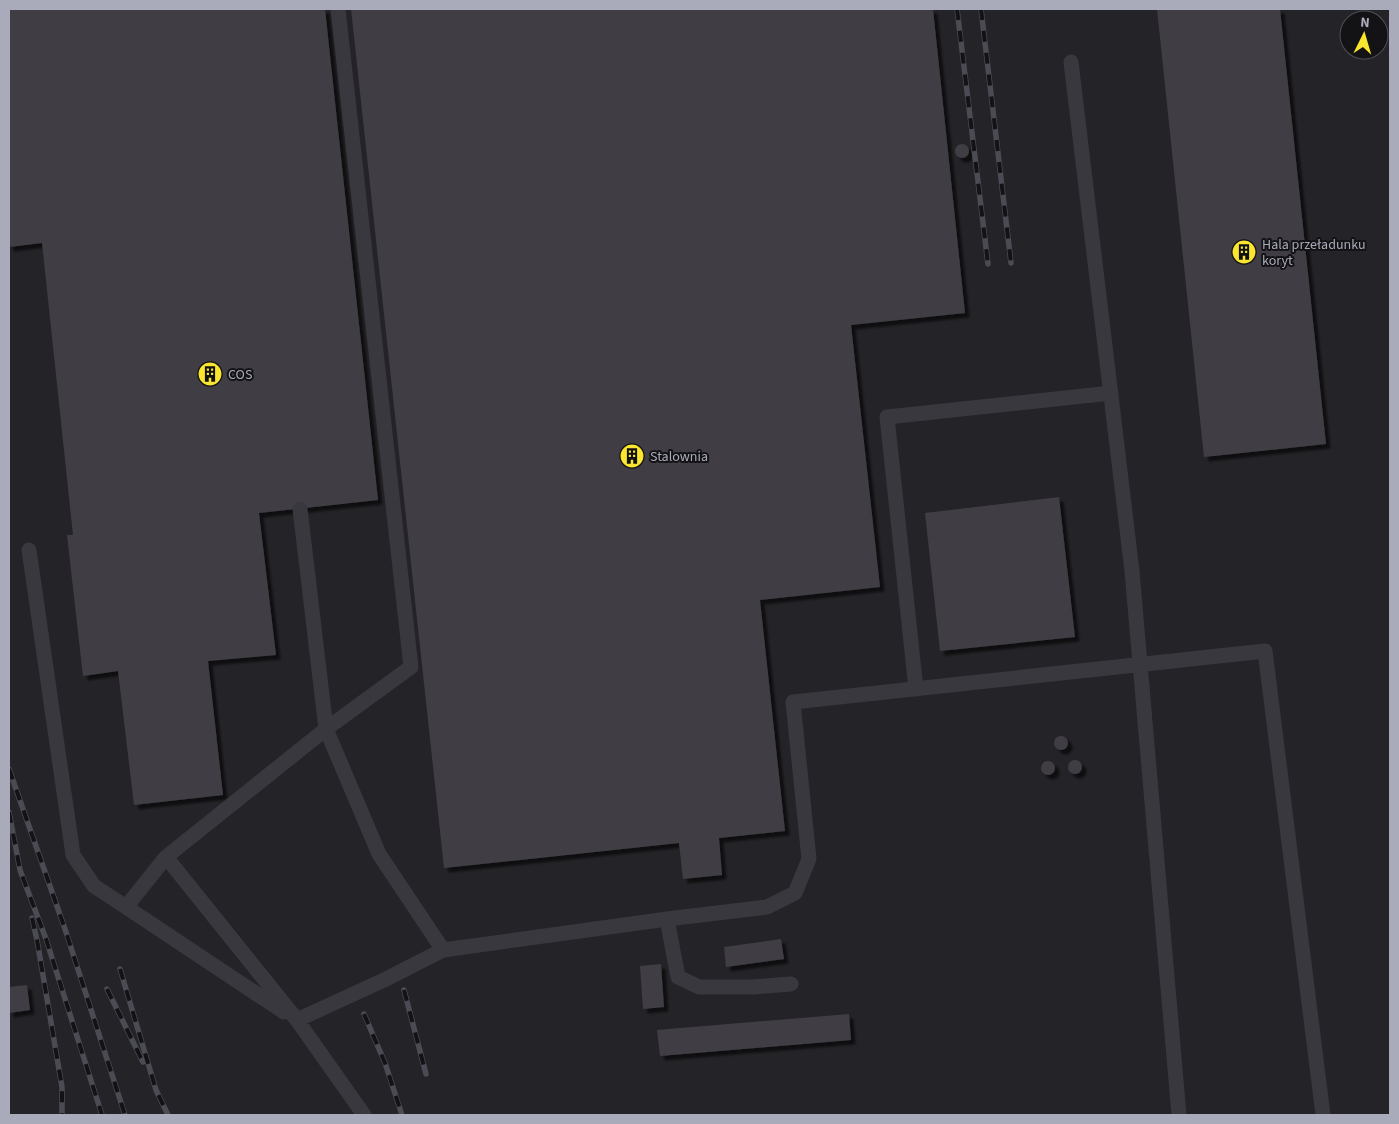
<svg xmlns="http://www.w3.org/2000/svg" width="1399" height="1124" viewBox="0 0 1399 1124" font-family="'Source Sans 3',sans-serif">
<defs>
<filter id="shadow"><feDropShadow dx="4.5" dy="4.5" stdDeviation="1" flood-color="#0009"/></filter>
</defs>
<rect width="100%" height="100%" fill="#18171a"/>
<!-- built -->
<path fill="#242327" fill-rule="evenodd" d="M9 9H1390V1115H9ZM1349 20H1379V50H1349Z"/>
<!-- building -->
<path fill="#3f3e44" filter="url(#shadow)" d="M9 9H325L378 500 259 513 276 655 208 661 223 795 134 805 118 671 83 676 67 535H73L42 243 9 247Z
M351 9H933L965 313 851 325 880 587 760 600 785 831 719 838 722 875 683 879 679 843 444 868Z
M1157 9H1280L1326 444 1204 457Z
M955 151a7 7 0 1 1 14 0a7 7 0 1 1-14 0Z
M1059 497 1075 637 940 651 925 513Z
M1054 743a7 7 0 1 1 14 0a7 7 0 1 1-14 0Z
M1068 767a7 7 0 1 1 14 0a7 7 0 1 1-14 0Z
M1041 768a7 7 0 1 1 14 0a7 7 0 1 1-14 0Z
M781 939 784 959 726 967 724 947Z
M661 964 664 1007 643 1009 640 966Z
M27 985 30 1010 9 1013V987Z
M849 1014 851 1040 660 1056 657 1030Z"/>
<g fill="none" stroke-linecap="round" stroke-linejoin="round">
<!-- service -->
<path stroke="#39383f" stroke-width="15" d="M1071 62 1132 571 1179 1115
M300 509 326 729 379 854 443 950
M29 550 73 855 94 886 126 907
M916 689 887 417 1111 393
M166 857 126 907 284 1012
M667 919 678 977 699 987H753L791 984
M297 1020 166 857 326 729 411 667 338 9
M364 1115 297 1020 384 980 443 950 667 919 767 907 795 893 809 859 793 702 1265 651 1323 1115"/>
<defs>
<path id="rail" d="M957 9 988 264
M981 9 1011 263
M9 769 65 929 125 1115
M9 812 20 870 46 939 102 1115
M32 918 37 940 62 1087V1115
M120 969 156 1090 168 1115
M107 989 143 1062
M404 990 426 1074
M364 1014 385 1063 402 1115"/>
</defs>
<!-- rail casing -->
<use href="#rail" stroke="#4b4b54" stroke-width="5.5"/>
<!-- rail -->
<use href="#rail" stroke="#131215" stroke-width="4" stroke-dasharray="11" stroke-linecap="butt"/>
</g>
<!-- icons -->
<defs>
<symbol id="building-disc" viewBox="-11 -11 22 22"><circle r="9.5" fill="#fae52f" stroke="#131215"/><path d="M-4-6H4V6H1V3H-1V6H-4ZM-2.5-4.3h1.7v1.8h-1.7ZM.8-4.3h1.7v1.8H.8ZM-2.5-1h1.7V.8h-1.7ZM.8-1h1.7V.8H.8Z" fill="#111"/></symbol>
</defs>
<g fill-rule="evenodd">
<use href="#building-disc" x="1230" y="238" width="28" height="28"/>
<use href="#building-disc" x="196" y="360" width="28" height="28"/>
<use href="#building-disc" x="618" y="442" width="28" height="28"/>
</g>
<g text-anchor="middle" stroke-width="4" stroke-linejoin="round" paint-order="stroke">
<!-- poi labels -->
<g font-size="14" fill="#a9aaba" stroke="#131215" text-anchor="start">
<text x="1262" y="249">Hala przeładunku<tspan x="1262" dy="16">koryt</tspan></text>
<text x="228" y="379">COS</text>
<text x="650" y="461">Stalownia</text>
</g>
</g>
<!-- border -->
<rect width="1399" height="1124" fill="none" stroke="#a9aaba" stroke-width="20"/>
<!-- north arrow -->
<g transform="translate(1364 35) rotate(5)"><circle r="24" fill="#131215" stroke="#4f4f57"/>
<path d="M0-4L9 19L0 12L-9 19Z" fill="#fae52f"/>
<text y="-8" font-size="14" font-weight="bold" text-anchor="middle" fill="#a9aaba">N</text>
</g>
</svg>
